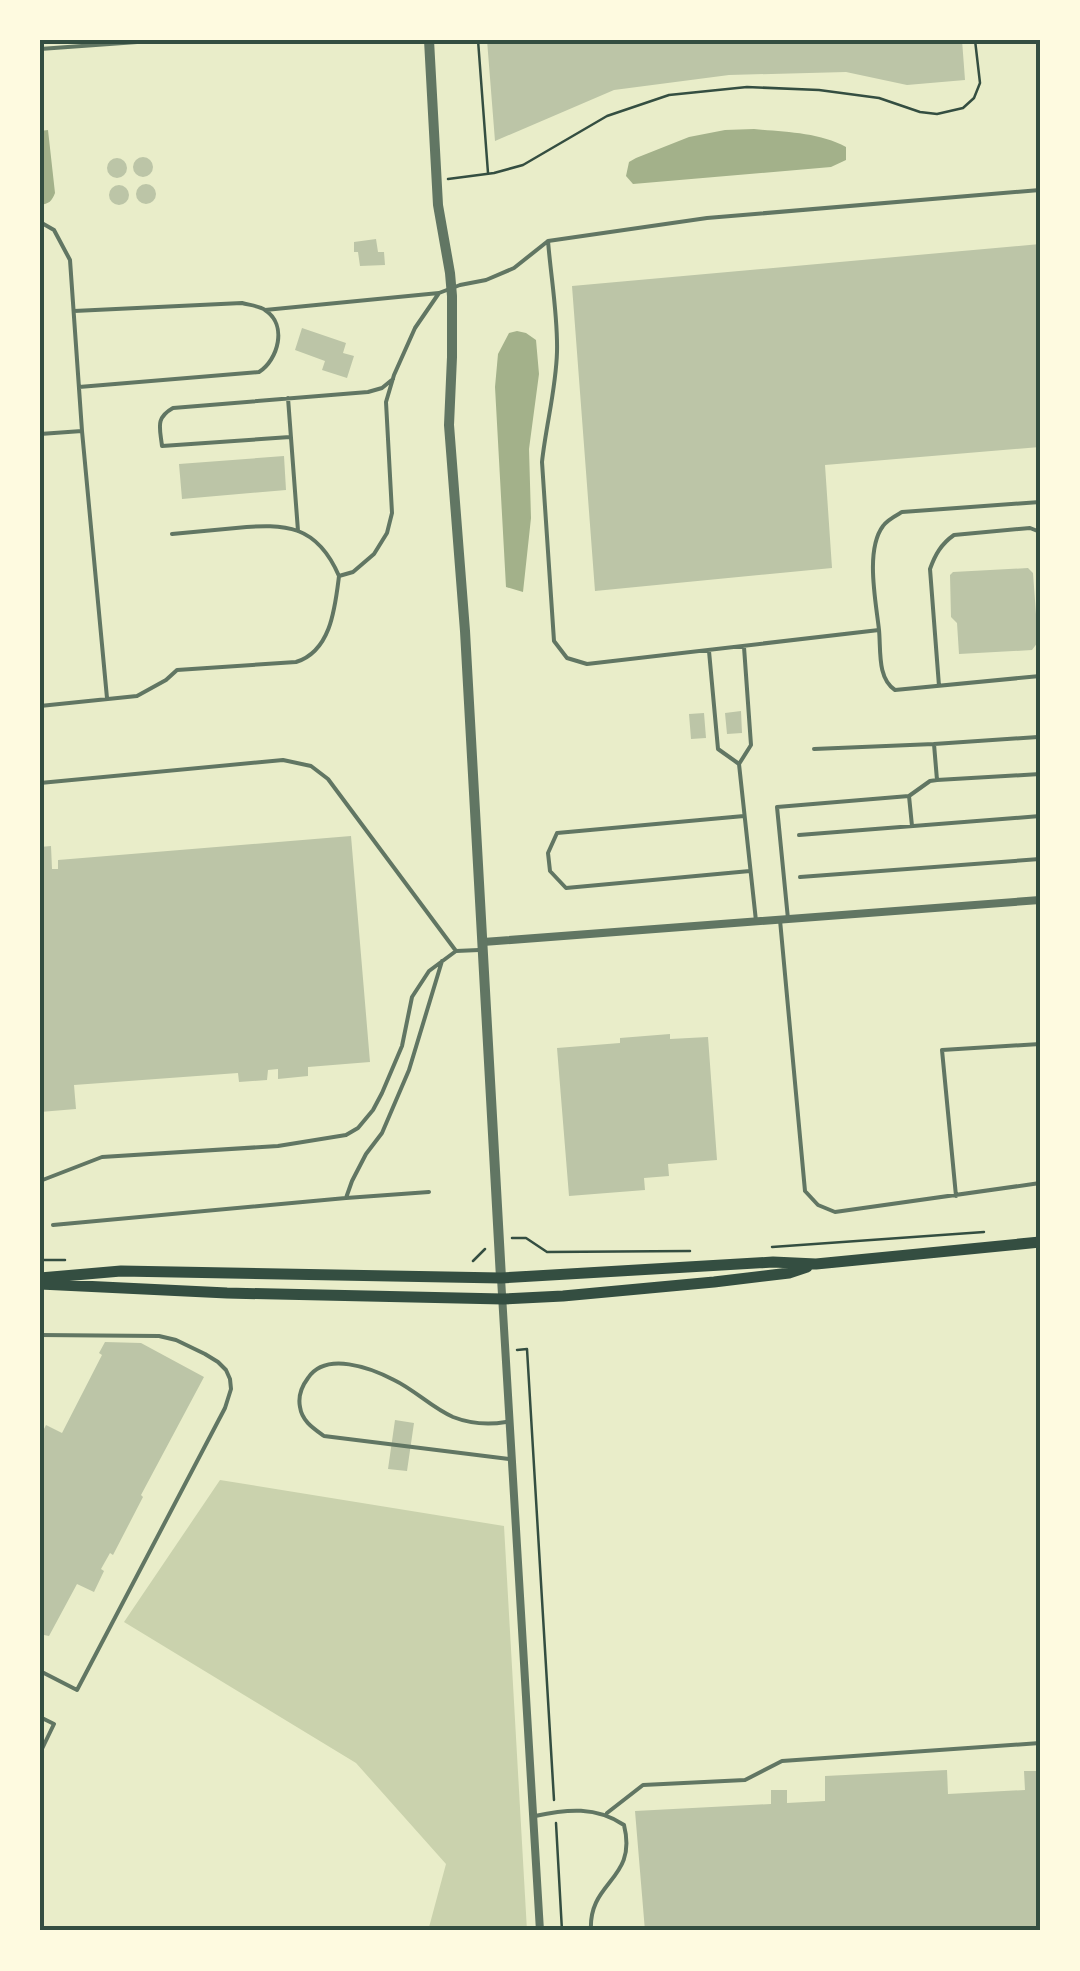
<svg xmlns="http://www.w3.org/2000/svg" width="1080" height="1971" viewBox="0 0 1080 1971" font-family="Overpass,sans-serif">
<rect width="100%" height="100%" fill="#e9edc9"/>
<!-- green -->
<path fill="#cad2ad" d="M220 1480 504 1526 527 1931H428L446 1864 356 1763 124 1622Z"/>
<!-- water -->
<path fill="#a3b18a" d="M754 129C784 132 819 132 846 147V160L831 167 633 184 626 176 629 162 636 158 689 137 725 130Z
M48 130 55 193C52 201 49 204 40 205V131Z
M517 331 526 333 536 340 539 374 529 449 531 518 523 592 506 587 495 387 498 354 509 333Z"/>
<!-- building -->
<path fill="#bcc5a7" d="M487 40H962L965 80 907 85 846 72 729 75 614 90 495 141Z
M133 167a10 10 0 1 1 20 0a10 10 0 1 1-20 0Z
M107 168a10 10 0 1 1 20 0a10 10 0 1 1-20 0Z
M136 194a10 10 0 1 1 20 0a10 10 0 1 1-20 0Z
M109 195a10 10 0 1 1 20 0a10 10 0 1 1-20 0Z
M376 239 378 252H384L385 265 360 266 358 252H354V242Z
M1040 244V447L825 465 832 568 595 591 572 286Z
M302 328 346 343 343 353 354 356 347 378 322 370 325 361 295 350Z
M284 456 286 490 182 499 179 464Z
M1028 568 1033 573 1038 642 1032 650 959 654 957 623 951 617 950 575 953 572Z
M741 711 742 733 727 734 725 713Z
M704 713 706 738 691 739 689 714Z
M351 836 370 1062 308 1067V1076L278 1079V1069L268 1070 267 1080 239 1082 238 1073 74 1085 76 1109 40 1112V847L51 846 52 869H58V860Z
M670 1034V1039L708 1037 717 1160 668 1164 669 1176 644 1178 645 1190 569 1196 557 1048 620 1043V1038Z
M105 1342 141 1343 204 1377 141 1495 143 1497 113 1555 110 1553 101 1569 104 1571 94 1592 77 1584 49 1636 44 1635 40 1643V1437L46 1425 62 1433 102 1355 99 1353Z
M395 1420 414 1423 407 1471 388 1469Z
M947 1770 948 1794 1025 1790 1024 1771H1040V1931H645L635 1811 771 1804V1790H787V1803L825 1801V1776Z"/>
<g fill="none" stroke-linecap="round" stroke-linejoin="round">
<!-- path -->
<path stroke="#344e41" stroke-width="2.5" d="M478 40 488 173
M448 179 494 173 523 165 607 116 669 95 747 87 819 90 879 98 920 112 937 114 963 108 974 98 980 83 975 40
M512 1238H526L547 1252 690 1251
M772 1247 984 1232
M40 1260H65
M473 1261 485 1249
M517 1350 527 1349 554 1800
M556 1823 562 1931"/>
<!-- service -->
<path stroke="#617663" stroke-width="4" d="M40 49 165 40
M40 222 54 230 70 260 82 431
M548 241C551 278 558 316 557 352 556 389 546 425 542 462L554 641 567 658 587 664 879 630C876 602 865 550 883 526 887 520 895 516 902 512L1040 502
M265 310 439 293
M74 311 242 303C249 305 260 306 265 310 288 325 278 360 259 372L79 387
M288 398 298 531
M40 434 82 431 107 698
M290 437 162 446C160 428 155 418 173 408L368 392 382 388 393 379
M172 534C193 532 214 530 236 528 286 523 317 525 339 576L353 572 374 554 387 533 392 513 386 402 394 375 415 328 439 293 460 285 486 280 514 268 548 241 707 218 1040 190
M879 630C881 650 877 678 895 690L1040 676
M744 647 751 745 739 764 756 921
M709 651 718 749 739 764
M939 686 930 569C935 555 941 544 954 535L1030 528 1040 532
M40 706 137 696 166 680 177 670 296 662C331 651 335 608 339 576
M814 749 934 744
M937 780 934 744 1038 737
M40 783 283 760 311 766 328 779 456 951
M909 796 912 826
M744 816 557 833 548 853 550 871 566 888 750 871
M799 835 1040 816
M800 877 1040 859
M788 919 777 807 909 796 930 781 937 780 1040 774
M780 920 805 1191 818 1205 835 1212 1040 1183
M40 1181 102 1157 278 1146 346 1135 358 1128 373 1110 382 1093 402 1046 412 997 429 971 456 951 479 950
M956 1196 942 1050 1040 1044
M346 1198 429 1192
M53 1225 346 1198 352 1181 366 1154 382 1133 409 1070 442 961
M40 1335 159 1336 176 1340 205 1354 218 1362 226 1370 230 1379 231 1389 225 1408 77 1690 40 1671
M506 1422C488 1425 471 1424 453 1417 432 1408 415 1390 394 1380 371 1368 326 1351 308 1378 302 1386 298 1397 300 1407 302 1421 313 1428 324 1436L509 1459
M40 1717 54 1724 40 1753
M607 1813 643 1785 745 1780 782 1761 1040 1743
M535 1816C567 1809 596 1806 624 1825 638 1881 588 1880 591 1931"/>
<!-- minor -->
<path stroke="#617663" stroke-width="8" d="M483 942 1040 900
M501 1278 540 1931"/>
<!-- tertiary -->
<path stroke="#617663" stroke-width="10" d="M429 40 438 205 450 273 452 296V357L449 425 465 631 501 1278"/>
<!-- secondary -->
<path stroke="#344e41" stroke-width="11" d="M40 1278 121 1271 501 1278 773 1262 816 1264 1040 1242
M40 1284 227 1293 503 1299 563 1296 714 1282 789 1273 807 1267"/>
</g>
<!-- border -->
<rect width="1080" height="1971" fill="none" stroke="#fefae0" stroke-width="85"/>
<rect x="42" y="42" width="996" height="1886" fill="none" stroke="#344e41" stroke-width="4"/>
</svg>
